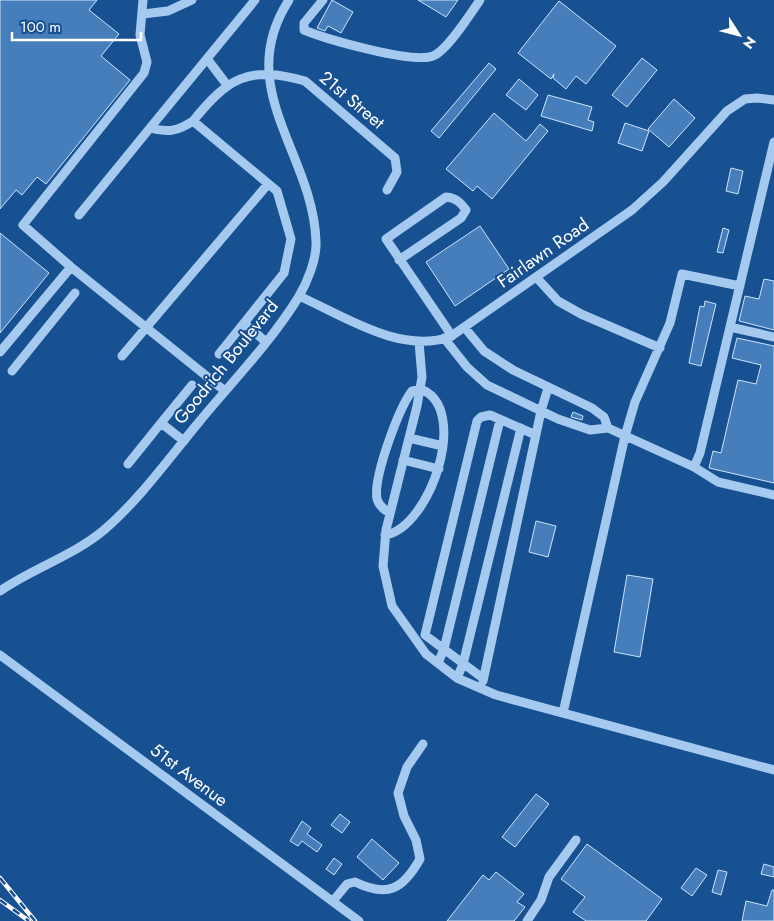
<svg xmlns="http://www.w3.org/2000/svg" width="774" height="921" viewBox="0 0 774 921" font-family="Jost,sans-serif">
<rect width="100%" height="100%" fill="#185191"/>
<!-- building -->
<path fill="#457eba" stroke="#cde3fb" d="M0 0H97L89 10 119 34 101 56 130 80 46 184 37 177 22 195 16 190 0 209Z
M332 0 353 12 341 33 328 26 325 31 317 28Z
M418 0H458L446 17Z
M559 1 616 46 586 84 576 76 566 89 553 78 554 74 551 79 518 53Z
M642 58 657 70 627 107 612 95Z
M489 63 496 69 439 138 431 131Z
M519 79 538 95 526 110 506 95Z
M548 95 592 107 588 120 594 122 592 131 541 116Z
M674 99 695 118 669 147 648 129Z
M494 113 526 141 540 124 548 131 492 199 477 186 473 191 446 169Z
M625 123 649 131 642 151 618 143Z
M731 168 743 171 738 194 726 191Z
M480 226 509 269 455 306 426 262Z
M723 228 729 230 723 253 717 252Z
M0 233 49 273 0 333Z
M764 279 774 281V330L739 321 745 296 759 299Z
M705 301 716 304 701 366 689 363 700 306 704 307Z
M737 338 774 346V483L709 468 713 451 721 453 738 380 756 384 761 365 732 358Z
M573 412 583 416 582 420 571 417Z
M536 521 556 526 548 557 529 552Z
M627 575 653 579 640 657 614 652Z
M536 794 549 804 515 847 502 837Z
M340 814 350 822 342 833 331 825Z
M302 821 311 828 307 834 322 845 317 852 302 841 298 846 290 841Z
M372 839 399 863 383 880 357 857Z
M587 844 662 899 646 921H586L573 912 585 897 561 879Z
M334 858 342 864 334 875 326 869Z
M764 864 774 867V877L761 874Z
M696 868 707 875 692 896 681 888Z
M718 870 727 872 721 895 712 892Z
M496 872 524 894 517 902 525 907 514 921H447L483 875 489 880Z
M772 890H774V921H742L746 901 767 906Z"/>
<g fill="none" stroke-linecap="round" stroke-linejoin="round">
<!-- minor -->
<path stroke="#a6caef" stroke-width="9" d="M143 0 140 35 147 62 144 73 23 225 71 267 225 391
M323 0 304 23V30C326 39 412 64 433 56 447 51 471 13 480 0
M143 14 168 11 192 0
M208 60 227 85
M150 128 255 0
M79 215 150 128C168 133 178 131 193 121
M399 260 461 218 466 210C460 202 456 198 446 197L386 239 452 336
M536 277 558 301 581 314 660 348
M299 296C344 316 399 354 450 337L632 210 663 182 727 111 745 99 757 98 774 100
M730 327 774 337
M444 338 467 367 487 385 558 419 590 430 608 428 604 417 592 408 513 370 484 351 465 328
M266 342 244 323 284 273 291 239 277 191 193 121C228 78 248 65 305 81L395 158 397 172 387 190
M419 342 422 377 417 406 386 530 383 566 392 606 426 654 457 678 496 695 774 770
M0 352 71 267
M219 354 244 323
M122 356 268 184
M12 371 75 293
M608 428 694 467 718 482 774 495
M409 438 443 446
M184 441 161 423 192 385
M403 460 439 469
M128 464 161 423
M694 467 700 453 774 142
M385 535C431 528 471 406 420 389L412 391C399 408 373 477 377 499 379 505 384 510 390 513
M0 591C33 568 73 556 104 530 140 499 169 458 199 422 232 382 270 343 298 298 307 283 317 259 316 241 313 153 232 88 289 0
M0 655 359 921
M438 663 444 649 500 420
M484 676H480L425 635 477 421 481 417 490 415 536 435
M457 678 463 664 521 428
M483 681 541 411 548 388
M563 713 625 436 635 402 670 323 682 274 740 286
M333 901 347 884 355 882C388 898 403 889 420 859L416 840 404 816 398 793 407 767 423 744
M527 921 541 900 549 877 576 840"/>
<defs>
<path id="rail" d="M0 878 35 921
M0 900 29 921"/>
</defs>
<!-- rail casing -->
<use href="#rail" stroke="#fff" stroke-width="4.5"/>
<!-- rail -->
<use href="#rail" stroke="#185191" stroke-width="2.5" stroke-dasharray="8" stroke-linecap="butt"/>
</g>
<g text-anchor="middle" stroke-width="4" stroke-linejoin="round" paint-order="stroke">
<!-- street labels -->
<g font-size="18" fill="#fff" stroke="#185191">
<text transform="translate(352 100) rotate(40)" y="6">21st Street</text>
<text transform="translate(543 253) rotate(-35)" y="6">Fairlawn Road</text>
<text transform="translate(226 362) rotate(-51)" y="6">Goodrich Boulevard</text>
<text transform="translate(189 775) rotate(37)" y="6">51st Avenue</text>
</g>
</g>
<!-- north arrow -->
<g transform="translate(739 35) rotate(126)" stroke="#185191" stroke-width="4" paint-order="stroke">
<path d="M0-4L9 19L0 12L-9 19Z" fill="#ffffff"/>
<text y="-8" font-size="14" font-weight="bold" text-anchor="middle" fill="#ffffff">N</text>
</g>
<!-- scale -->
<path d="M12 32v8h129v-8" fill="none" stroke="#ffffff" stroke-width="2.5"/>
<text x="20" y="32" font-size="15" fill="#ffffff" stroke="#185191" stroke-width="4" paint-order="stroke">100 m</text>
</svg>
